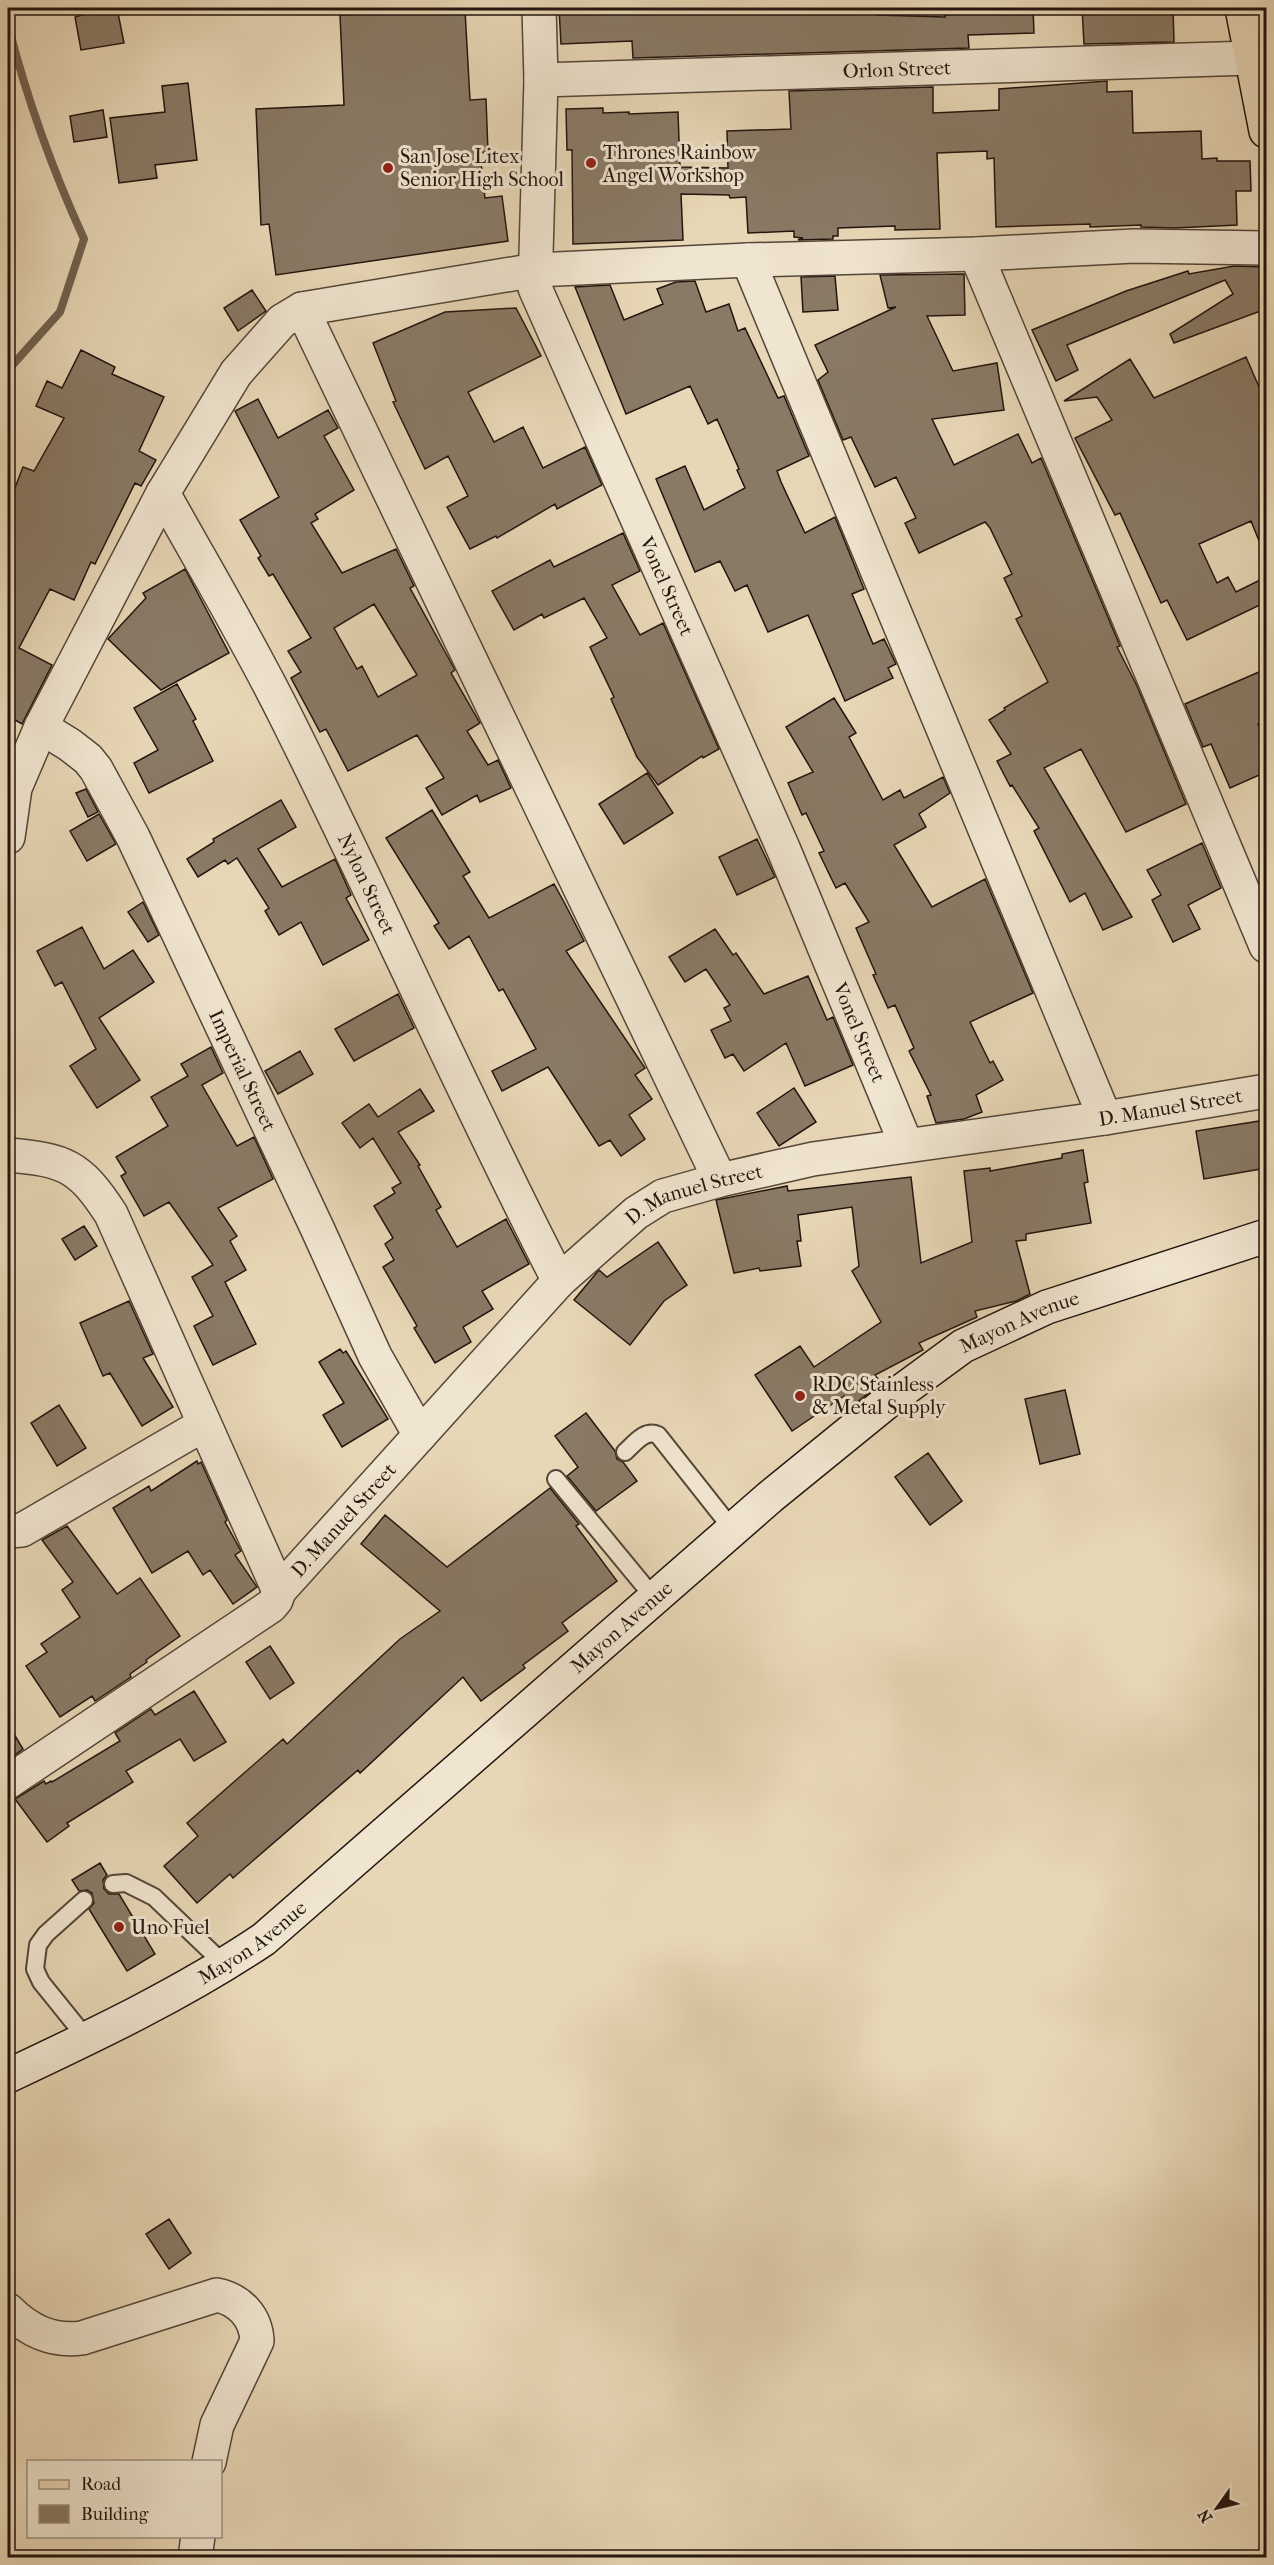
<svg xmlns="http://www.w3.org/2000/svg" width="1274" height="2565" viewBox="0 0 1274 2565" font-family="'IM FELL French Canon',serif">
<rect width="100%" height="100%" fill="#e8d7b6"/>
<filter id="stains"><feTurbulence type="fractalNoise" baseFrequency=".00333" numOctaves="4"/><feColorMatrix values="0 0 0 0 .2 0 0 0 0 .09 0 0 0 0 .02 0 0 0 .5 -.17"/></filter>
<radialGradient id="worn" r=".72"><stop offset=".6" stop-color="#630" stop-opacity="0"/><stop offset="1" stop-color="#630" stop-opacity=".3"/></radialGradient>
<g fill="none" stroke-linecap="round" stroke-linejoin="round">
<!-- stream -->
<path stroke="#716251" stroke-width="8" d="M8 25C27 99 52 169 84 239L60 312 8 370"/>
</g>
<!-- building -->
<path fill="#897a66" stroke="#22150f" stroke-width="1.5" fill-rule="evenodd" d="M85 8H117L124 43 81 50 75 17 86 14Z
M559 8H722V11L777 8H876V15L945 17 944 8H1033L1034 33 968 35 969 48 633 58 632 41 561 44Z
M1082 8H1173L1174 42 1084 44Z
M465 10 470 100 486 99 488 152 480 153 485 198 502 196 508 241 276 275 269 224 261 225 256 109 344 105 340 15Z
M1107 81V92L1132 91 1133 133 1201 131 1202 159 1217 158V161H1250L1251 191H1236L1237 225 1175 228 1141 227V225L1090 227V224L996 227 994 158 987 159V151L937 153 940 229 895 230V226L838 228V236H833V239L798 240 803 238 794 237V231L748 233 746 197 730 198 729 195 681 194 683 240 573 244 572 150H567L566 109 603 108V113L629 112V114L678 112 680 167 728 168 727 131 791 129 789 91 933 87V113L999 110V89Z
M188 83 197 160 155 165 157 178 119 183 110 118 165 112 162 86Z
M103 110 107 137 74 142 70 116Z
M1234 266 1266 267V309L1174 343 1170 334 1233 294 1225 280 1067 345 1078 370 1056 381 1032 330 1126 291 1188 271 1189 274Z
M964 274 965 315 927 316 953 371 997 363 1004 410 932 419 954 465 1018 434 1032 463 1041 458 1120 646 1117 647 1137 686 1186 804 1126 832 1081 749 1044 768 1132 917 1103 930 1085 893 1070 902 1034 831 1039 828 1012 785 1010 786 997 761 1011 754 989 720 1005 710 1004 708 1048 682 1016 619 1022 616 1004 578 1012 574 990 528 985 522 919 553 905 523 916 518 896 477 875 487 851 437 843 440 818 380 828 372 815 345 896 307 888 308 880 275Z
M835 276 838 310 803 312 801 277Z
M695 281 706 312 729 304 738 331 745 328 778 398 784 396 809 456 777 471 781 482 805 533 835 517 864 589 852 594 873 644 884 639 896 664 888 668 893 678 845 701 808 615 768 632 747 585 735 591 720 561 695 572 656 479 685 466 704 510 745 488 737 470 739 469 717 419 708 424 690 386 626 414 575 287 610 285 624 320 663 304 657 289 676 282Z
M252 290 266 311 238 331 224 308Z
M516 308 541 356 468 392 494 442 523 427 543 468 585 447 602 485 557 509 555 504 497 538 496 536 470 549 447 507 468 496 448 456 425 469 393 402 396 401 373 343 445 312Z
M81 350 115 367 112 374 164 397 139 451 156 460 141 486 135 483 95 564 91 562 74 600 50 589 19 648 52 665 22 724 8 716V506L23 467 34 471 64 418 36 406 47 381 62 388Z
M1246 357 1266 403V558L1251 521 1199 544 1217 583 1228 577 1236 592 1266 577V602L1187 640 1167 600 1161 603 1120 513 1115 515 1075 438 1112 420 1097 397 1064 401 1130 359 1154 398Z
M258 399 278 438 328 410 338 428 324 436 354 490 315 514 318 519 311 523 342 573 396 549 414 586 410 588 449 659 455 670 451 673 480 723 467 731 488 765 498 760 511 788 480 802 477 795 442 815 426 788 444 778 417 735 348 771 326 729 320 732 291 678 301 672 288 651 311 638 273 574 269 576 258 558 261 556 240 520 279 497 235 411ZM374 604 417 675 378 697 362 666 357 669 334 628Z
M623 533 640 571 612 585 640 635 663 623 719 749 703 758 702 756 658 785 637 757 611 699 614 697 590 647 607 638 584 598 544 618 542 614 514 630 492 591 550 560 554 567Z
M185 569 229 653 161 690 108 639 146 598 143 593Z
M1266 669V720L1258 724 1266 744V772L1230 788 1211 744 1203 747 1185 704Z
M177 684 196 719 193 721 213 761 149 793 134 763 158 750 134 708Z
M834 698 856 733 849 737 883 800 900 790 904 798 943 777 950 793 919 814 926 827 894 845 932 907 985 879 1033 993 970 1022 990 1063 993 1061 1003 1080 976 1095 982 1112 964 1119 936 1123 927 1096 931 1095 909 1051 914 1048 895 1005 888 1008 873 975 876 974 856 928 869 922 845 883 836 888 819 853 824 851 806 813 802 815 788 783 813 772 786 727Z
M647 773 673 813 624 844 599 804Z
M86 789 98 812 88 817 76 793Z
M281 800 296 827 258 849 282 887 335 859 351 895 346 898 369 940 323 965 301 922 279 935 265 911 269 908 237 858 228 864 225 860 198 877 187 859 214 842 213 839Z
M432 810 470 872 463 876 489 918 554 884 564 902 584 941 566 951 645 1068 635 1075 652 1099 629 1115 645 1139 621 1156 610 1140 599 1146 548 1067 502 1091 492 1071 536 1049 503 989 499 991 469 936 449 949 434 926 439 923 386 838Z
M99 814 116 844 87 861 70 831Z
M757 839 775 877 737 895 719 857Z
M1202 843 1221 888 1188 905 1200 929 1173 942 1152 900 1161 895 1147 870Z
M143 902 159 935 148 942 128 912Z
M82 927 104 969 133 950 154 982 99 1018 140 1080 97 1108 70 1066 96 1049 62 982 55 986 37 951Z
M715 929 733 955 736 953 764 994 808 976 827 1020 833 1017 853 1065 805 1086 786 1043 744 1071 733 1054 725 1058 711 1030 731 1021 724 1008 730 1005 706 969 685 982 669 957Z
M398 994 414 1028 354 1061 335 1029Z
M211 1047 223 1073 202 1085 237 1146 254 1137 273 1179 218 1208 237 1236 230 1241 246 1270 225 1282 256 1344 213 1365 194 1326 213 1316 192 1277 213 1265 169 1202 144 1216 121 1176 126 1173 116 1157 168 1126 151 1097 188 1076 181 1064Z
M300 1051 313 1074 278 1094 265 1071Z
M794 1088 816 1122 779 1146 757 1113Z
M420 1089 434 1111 398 1132 420 1165 418 1166 441 1207 436 1210 457 1247 506 1219 529 1264 482 1291 493 1309 463 1327 471 1342 435 1363 414 1328 417 1326 383 1267 394 1260 385 1244 393 1238 374 1206 395 1193 392 1188 401 1183 373 1138 360 1148 342 1123 369 1104 378 1117Z
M1266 1120V1168L1204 1179 1196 1131Z
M1083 1150 1088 1182 1084 1183 1091 1223 1026 1234V1240L1016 1241 1030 1294 1016 1301 975 1311 977 1317 919 1343 923 1350 875 1375 881 1383 851 1407 844 1396 792 1431 755 1375 800 1346 814 1367 881 1322 852 1271 859 1266 852 1207 798 1215 801 1241H797L801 1266 760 1271 759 1268 734 1273 716 1200 787 1186 788 1191 911 1177 921 1263 972 1242 964 1171 990 1168V1171L1062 1158V1154Z
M84 1226 97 1246 75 1260 62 1239Z
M658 1242 687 1285 664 1301 630 1345 574 1300 599 1270 607 1277Z
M129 1301 153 1354 143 1358 173 1407 142 1426 110 1373 103 1376 80 1323Z
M340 1349 343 1353 346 1351 388 1419 342 1447 323 1415 344 1403 319 1362Z
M1065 1390 1080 1454 1040 1464 1025 1399Z
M59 1405 86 1448 57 1466 31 1423Z
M586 1413 615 1451 617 1459 623 1462 637 1481 596 1511 567 1476 578 1467 555 1436Z
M928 1453 962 1501 930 1525 895 1477Z
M197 1461 198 1464 201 1462 227 1520 225 1522 241 1551 235 1555 257 1587 233 1604 210 1570 203 1575 188 1551 152 1573 113 1508 149 1486 151 1491Z
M550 1488 579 1524 576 1526 617 1581 562 1623 568 1631 523 1665 525 1668 481 1701 463 1677 360 1773 358 1770 233 1878 230 1874 197 1903 164 1866 198 1836 187 1823 283 1739 287 1744 400 1639 440 1611 361 1544 385 1515 447 1567Z
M67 1526 117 1594 140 1578 180 1636 146 1660 147 1662 130 1674 131 1677 95 1701 92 1696 60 1717 26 1666 47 1652 41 1644 80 1617 62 1590 73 1582 42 1540Z
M270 1646 294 1683 270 1699 246 1662Z
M194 1691 226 1742 194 1761 180 1739 126 1771 133 1782 67 1823 69 1826 47 1842 15 1799 44 1781 46 1784 51 1781 52 1782 120 1741 115 1733 151 1709 155 1715Z
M8 1724 23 1749 8 1760Z
M100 1863 107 1875 103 1880 104 1889 109 1894H119L155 1954 127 1971 89 1909 94 1903 92 1893 87 1890 79 1891 72 1880Z
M169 2219 191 2253 169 2269 146 2234Z"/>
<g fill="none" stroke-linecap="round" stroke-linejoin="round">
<defs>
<path id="lane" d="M625 1452C635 1443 645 1429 658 1435L733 1530
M556 1479 655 1599
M113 1884 126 1883 154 1897 225 1965
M84 1900 46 1934 38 1945 35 1969 41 1982 87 2039"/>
<g id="street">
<path id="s1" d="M539 8 541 80 535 288 783 848 906 1144"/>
<path id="s2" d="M541 80 1251 58"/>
<path d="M976 254 1266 946"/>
<path d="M748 260 1105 1118"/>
<path d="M302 309 720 1180"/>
<path id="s3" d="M163 493C203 565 246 637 283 711 378 900 462 1093 559 1281"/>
<path id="s4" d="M41 727 70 745 88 759 96 769 133 837 318 1230 375 1356 420 1435"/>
<path d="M8 837 15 788 41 727 163 493 236 373 282 321 302 309 536 270 748 260 976 254 1134 246 1266 248"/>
<path d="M8 1155C65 1160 79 1165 111 1214L279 1591 276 1600 271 1606 8 1782"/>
<path d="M8 1531 22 1530 203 1425"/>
<path id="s5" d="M279 1591 559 1281 636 1213 663 1196 720 1180 813 1159 1105 1118 1266 1091"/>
<path d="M8 2310C29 2331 52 2342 82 2338L217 2295C240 2300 256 2317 257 2341L217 2425 209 2462"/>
<path d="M195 2558 198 2536"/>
</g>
<g id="secondary">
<path id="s6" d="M8 2076C95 2035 184 1993 264 1939L770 1497 888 1401 963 1346 1047 1307 1266 1236"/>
</g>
<path id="primary" d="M1242 8 1266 131"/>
</defs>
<!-- lane casing -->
<use href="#lane" stroke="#544639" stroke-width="20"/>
<!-- street casing -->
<use href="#street" stroke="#544639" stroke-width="36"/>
<!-- secondary casing -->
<use href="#secondary" stroke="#22150f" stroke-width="36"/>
<!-- primary casing -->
<use href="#primary" stroke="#22150f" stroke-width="36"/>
<!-- lane -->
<use href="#lane" stroke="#f0e5d0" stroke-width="16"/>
<!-- street -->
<use href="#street" stroke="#f0e5d0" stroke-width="33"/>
<!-- secondary -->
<use href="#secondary" stroke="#f0e5d0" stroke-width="33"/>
<!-- primary -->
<use href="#primary" stroke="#e8d7b6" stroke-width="33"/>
</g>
<!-- markers -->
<g fill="#8f2418" stroke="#f0e5d0" stroke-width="2">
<circle cx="591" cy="163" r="6"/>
<circle cx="388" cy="168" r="6"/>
<circle cx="800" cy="1396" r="6"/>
<circle cx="119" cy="1927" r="6"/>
</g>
<g text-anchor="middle" stroke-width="6" stroke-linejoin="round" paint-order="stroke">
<!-- street labels -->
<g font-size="20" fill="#22150f" stroke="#f0e5d0">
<text dy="7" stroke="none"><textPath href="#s2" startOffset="356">Orlon Street</textPath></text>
<text dy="7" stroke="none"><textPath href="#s1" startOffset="606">Vonel Street</textPath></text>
<text dy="7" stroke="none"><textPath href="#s3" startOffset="441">Nylon Street</textPath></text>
<text dy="7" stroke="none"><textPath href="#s1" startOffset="1092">Vonel Street</textPath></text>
<text dy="7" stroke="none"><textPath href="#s4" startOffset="405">Imperial Street</textPath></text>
<text dy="7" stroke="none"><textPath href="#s5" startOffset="1068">D. Manuel Street</textPath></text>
<text dy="7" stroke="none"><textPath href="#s5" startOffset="582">D. Manuel Street</textPath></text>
<text dy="7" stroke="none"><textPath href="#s6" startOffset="1269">Mayon Avenue</textPath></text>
<text dy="7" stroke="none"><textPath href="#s5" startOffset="96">D. Manuel Street</textPath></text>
<text dy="7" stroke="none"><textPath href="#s6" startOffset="765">Mayon Avenue</textPath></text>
<text dy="7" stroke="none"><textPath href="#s6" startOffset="279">Mayon Avenue</textPath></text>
</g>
<!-- poi labels -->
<g font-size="20" fill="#22150f" stroke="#f0e5d0" text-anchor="start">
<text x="603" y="159">Thrones Rainbow<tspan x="603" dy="23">Angel Workshop</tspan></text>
<text x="400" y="163">San Jose Litex<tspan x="400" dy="23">Senior High School</tspan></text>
<text x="812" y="1391">RDC Stainless<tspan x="812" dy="23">&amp; Metal Supply</tspan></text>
<text x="131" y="1934">Uno Fuel</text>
</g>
</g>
<!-- margin -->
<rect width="1274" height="2565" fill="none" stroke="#e8d7b6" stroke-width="30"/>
<rect x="9" y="9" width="1256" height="2547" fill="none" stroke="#22150f" stroke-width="3"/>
<rect x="15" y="15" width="1244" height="2535" fill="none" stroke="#22150f" stroke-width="1.5"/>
<!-- legend -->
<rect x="27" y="2460" width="195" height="78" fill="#f0e5d0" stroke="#9e9283" stroke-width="1.5"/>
<rect x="39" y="2480" width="30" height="9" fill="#e8d7b6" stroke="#9e9283" stroke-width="1.5"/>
<text x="81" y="2490" font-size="18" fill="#22150f">Road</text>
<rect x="39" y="2505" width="30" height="18" fill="#897a66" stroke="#9e9283" stroke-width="1.5"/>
<text x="81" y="2520" font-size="18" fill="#22150f">Building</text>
<!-- north arrow -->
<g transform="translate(1217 2508) rotate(236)" stroke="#f0e5d0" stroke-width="4.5" paint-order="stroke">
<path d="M0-4.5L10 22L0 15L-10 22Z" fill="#22150f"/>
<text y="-9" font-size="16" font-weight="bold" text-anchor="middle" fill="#22150f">N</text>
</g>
<rect width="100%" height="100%" filter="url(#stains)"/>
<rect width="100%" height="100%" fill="url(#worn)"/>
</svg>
